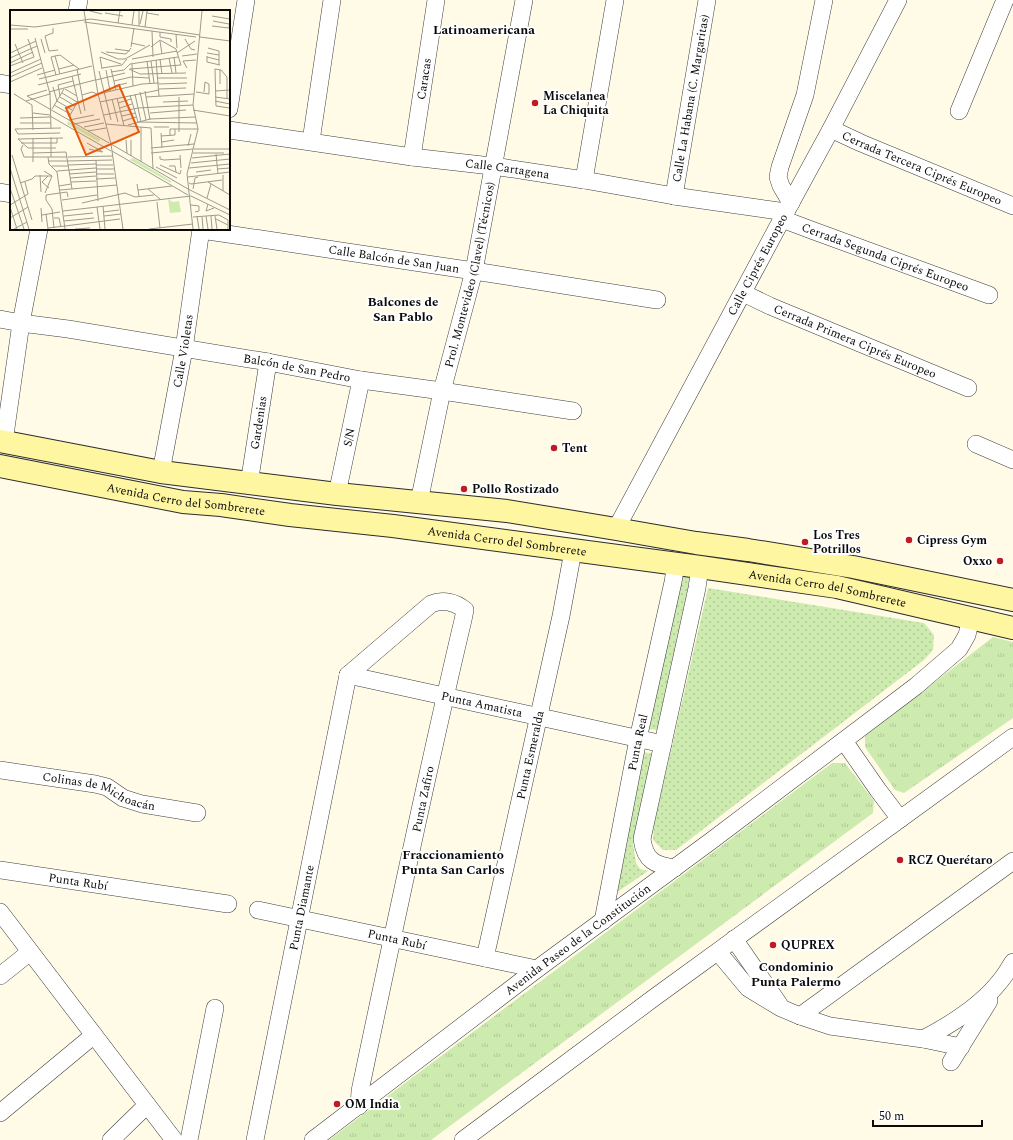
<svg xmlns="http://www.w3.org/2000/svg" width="1013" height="1140" viewBox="0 0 1013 1140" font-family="Spectral,serif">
<defs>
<pattern id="grass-tufts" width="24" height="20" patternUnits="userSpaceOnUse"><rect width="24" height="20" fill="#ceebaf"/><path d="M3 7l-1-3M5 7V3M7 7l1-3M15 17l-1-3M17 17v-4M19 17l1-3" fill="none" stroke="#b0c895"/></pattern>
<pattern id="garden-dots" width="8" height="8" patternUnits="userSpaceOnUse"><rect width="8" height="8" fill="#ceebaf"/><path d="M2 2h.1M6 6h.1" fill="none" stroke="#b0c895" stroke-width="1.8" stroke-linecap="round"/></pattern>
</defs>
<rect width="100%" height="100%" fill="#fffbe7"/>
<!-- grass -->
<path fill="url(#grass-tufts)" d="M993 637 1013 642V718L904 793 895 790 865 747V736Z
M832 763H845L874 801 873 813 431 1140H329Z"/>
<!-- garden -->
<path fill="url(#garden-dots)" d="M682 575 690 577 657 730 649 729Z
M708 588 924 623 934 635 933 650 924 660 676 850H663L653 840 654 825Z
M643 752 652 754 633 844 636 863 640 869 648 871 616 893Z"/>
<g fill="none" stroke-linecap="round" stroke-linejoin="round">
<defs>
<g id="minor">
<path d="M77 11 79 0"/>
<path d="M0 83 11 85"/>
<path d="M229 109 246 0"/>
<path d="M959 111 1005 0"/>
<path id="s1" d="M831 129 861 143 1013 206"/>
<path id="s2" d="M229 130 412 157 500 167 584 180 674 196 786 212"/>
<path d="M311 141 332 0"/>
<path id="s3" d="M412 157 436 0"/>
<path d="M584 180 615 0"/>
<path d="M0 192 11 194"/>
<path id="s4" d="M674 196 707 0"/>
<path d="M791 203 781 186 778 177 780 167 805 95 824 0"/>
<path id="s5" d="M782 219 814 231 989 295"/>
<path id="s6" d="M201 230 474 271 657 300"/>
<path id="s7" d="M743 293 770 306 968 388"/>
<path id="s8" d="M0 319 21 323 68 329 268 362 361 380 442 391 573 411"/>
<path d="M4 442 21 323 39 229"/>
<path d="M976 444 1013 460"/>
<path id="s9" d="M161 472 184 349 201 229"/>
<path id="s10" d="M249 484 268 362"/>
<path id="s11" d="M337 494 361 380"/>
<path id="s12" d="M419 502 442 391 474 271 524 0"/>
<path id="s13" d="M616 529 782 219 831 129 898 0"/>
<path d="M348 675 431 604C443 599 455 602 465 610L463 620C426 776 393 934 360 1091L359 1106"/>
<path id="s14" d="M348 675 663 744"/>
<path d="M844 741 878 790 900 819"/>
<path id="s15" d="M0 770 95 784 107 787 123 798 142 804 197 813"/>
<path d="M675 868C655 865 645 861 642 839L697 588 700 567"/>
<path id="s16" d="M0 870 228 904"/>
<path id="s17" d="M258 910 537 969"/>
<path d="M0 912 174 1140"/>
<path id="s18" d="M603 921 638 739 673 582 676 564"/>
<path d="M734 939 779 1004"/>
<path d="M718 952 748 988 781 1008 800 1016 830 1026 923 1039 961 1047"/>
<path id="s19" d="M485 958 561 616 573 551"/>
<path d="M0 976 30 952"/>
<path d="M800 1016 1013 861"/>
<path d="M923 1039C952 1024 981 1006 1001 980 1006 974 1009 968 1013 962"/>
<path d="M951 1062 989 1001"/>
<path d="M0 1113 94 1035"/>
<path d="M111 1140 147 1105"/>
<path d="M189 1140 215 1008"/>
<path id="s20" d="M255 1140 348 675"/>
<path id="s21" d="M313 1140 537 969 711 841 916 686 959 649 967 635 971 618"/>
<path d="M463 1140 655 997 1013 737"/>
</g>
<g id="secondary">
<path d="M0 441 161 472 337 494 507 511 616 529 696 543 748 550 853 567 1013 600"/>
<path id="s22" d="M0 466 183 502 221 505 290 515 393 526 700 567 837 587 1013 628"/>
</g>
</defs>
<!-- minor casing -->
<use href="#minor" stroke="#3d3d3d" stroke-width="18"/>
<!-- secondary casing -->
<use href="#secondary" stroke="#2c2c2c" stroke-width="24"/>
<!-- minor -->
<use href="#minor" stroke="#fff" stroke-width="17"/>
<!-- secondary -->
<use href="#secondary" stroke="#fff6a2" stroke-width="22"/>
</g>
<!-- markers -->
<g fill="#c11b21" stroke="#fff" stroke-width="1.5">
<circle cx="535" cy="103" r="4"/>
<circle cx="554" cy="448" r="4"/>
<circle cx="464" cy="489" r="4"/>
<circle cx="909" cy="540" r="4"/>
<circle cx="805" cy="542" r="4"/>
<circle cx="1000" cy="561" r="4"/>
<circle cx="900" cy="860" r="4"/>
<circle cx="773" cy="945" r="4"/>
<circle cx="337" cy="1104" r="4"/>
</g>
<g text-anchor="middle" stroke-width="4" stroke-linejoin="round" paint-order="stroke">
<!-- street labels -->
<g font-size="12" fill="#0a0a0a" stroke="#fff">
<text dy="4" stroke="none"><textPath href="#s3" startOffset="79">Caracas</textPath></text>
<text dy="4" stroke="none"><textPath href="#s4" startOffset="99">Calle La Habana (C. Margaritas)</textPath></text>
<text dy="4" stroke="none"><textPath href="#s1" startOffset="99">Cerrada Tercera Ciprés Europeo</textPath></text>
<text dy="4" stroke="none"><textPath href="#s2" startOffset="281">Calle Cartagena</textPath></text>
<text dy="4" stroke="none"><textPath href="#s5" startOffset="110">Cerrada Segunda Ciprés Europeo</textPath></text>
<text dy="4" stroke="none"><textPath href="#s6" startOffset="195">Calle Balcón de San Juan</textPath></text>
<text dy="4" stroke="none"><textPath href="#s13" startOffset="300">Calle Ciprés Europeo</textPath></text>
<text dy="4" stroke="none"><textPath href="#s12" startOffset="233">Prol. Montevideo (Clavel) (Técnicos)</textPath></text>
<text dy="4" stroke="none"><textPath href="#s7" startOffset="122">Cerrada Primera Ciprés Europeo</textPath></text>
<text dy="4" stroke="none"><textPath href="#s9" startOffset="123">Calle Violetas</textPath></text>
<text dy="4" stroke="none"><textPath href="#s8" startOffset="301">Balcón de San Pedro</textPath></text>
<text dy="4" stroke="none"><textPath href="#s10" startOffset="62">Gardenias</textPath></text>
<text dy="4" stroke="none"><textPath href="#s11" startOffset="58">S/N</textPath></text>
<text dy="4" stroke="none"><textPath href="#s22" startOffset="189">Avenida Cerro del Sombrerete</textPath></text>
<text dy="4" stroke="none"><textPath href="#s22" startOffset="513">Avenida Cerro del Sombrerete</textPath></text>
<text dy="4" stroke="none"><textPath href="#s22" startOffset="837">Avenida Cerro del Sombrerete</textPath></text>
<text dy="4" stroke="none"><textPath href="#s14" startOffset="137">Punta Amatista</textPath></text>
<text dy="4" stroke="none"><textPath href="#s18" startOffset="182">Punta Real</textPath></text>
<text dy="4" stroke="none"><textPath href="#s19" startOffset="208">Punta Esmeralda</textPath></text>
<text dy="4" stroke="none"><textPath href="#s15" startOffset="102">Colinas de Michoacán</textPath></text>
<text transform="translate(423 799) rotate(-78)" y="4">Punta Zafiro</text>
<text dy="4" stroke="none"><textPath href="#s16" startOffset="79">Punta Rubí</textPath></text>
<text dy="4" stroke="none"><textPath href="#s20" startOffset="237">Punta Diamante</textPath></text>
<text dy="4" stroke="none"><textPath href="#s17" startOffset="142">Punta Rubí</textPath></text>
<text dy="4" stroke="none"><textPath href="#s21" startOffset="332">Avenida Paseo de la Constitución</textPath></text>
</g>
<!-- poi labels -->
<g font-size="12" font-weight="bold" fill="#0a0a0a" stroke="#fff" text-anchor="start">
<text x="543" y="100">Miscelanea<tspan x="543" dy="14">La Chiquita</tspan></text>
<text x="562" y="452">Tent</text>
<text x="472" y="493">Pollo Rostizado</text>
<text x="813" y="539">Los Tres<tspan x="813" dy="14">Potrillos</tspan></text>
<text x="917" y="544">Cipress Gym</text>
<text x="992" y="565" text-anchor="end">Oxxo</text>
<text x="908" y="864">RCZ Querétaro</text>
<text x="781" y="949">QUPREX</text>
<text x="345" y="1108">OM India</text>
</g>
<!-- neighbourhood labels -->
<g font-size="13" font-weight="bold" fill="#0a0a0a" stroke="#fff">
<text x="484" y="34">Latinoamericana</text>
<text x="403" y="306">Balcones de<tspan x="403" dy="15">San Pablo</tspan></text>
<text x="453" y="859">Fraccionamiento<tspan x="453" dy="15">Punta San Carlos</tspan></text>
<text x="796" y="971">Condominio<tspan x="796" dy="15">Punta Palermo</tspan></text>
</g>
</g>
<!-- overview -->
<g transform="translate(10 10)">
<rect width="220" height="220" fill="#fffbe7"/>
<path d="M58 111 90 129 89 132 57 114Z" fill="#ceebaf"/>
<path d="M123 148 161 171V173L120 150ZM158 189 163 192 169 191 171 202 160 203Z" fill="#ceebaf"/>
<path fill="none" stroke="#9d9b8f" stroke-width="1" d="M74 1 88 84 101 134 113 219M80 1 92 4M129 1V16M95 3 113 6M137 3 149 5M202 6 220 9M203 11 219 14M74 12 186 27M108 13 110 1M130 14 133 1M0 15 25 17 81 9 190 25M122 15 124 1M202 16 219 18 220 10M135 17 137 1M43 18V23L35 26 39 41 48 40M0 19H18M142 21 143 47M150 22V27L161 29V32M166 24 167 38M190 27 220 31M31 29 35 43M175 29 181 39 185 40M150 31 152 44M121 33 135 36M5 34 13 53M121 37 124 18M198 38 209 41V55M105 39 120 41M91 42 108 49H115L140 35M96 42 116 44 121 38M0 43 26 31M167 43 185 31M197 43 209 45M45 46 50 64M172 46 187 44M197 46V52L210 55M90 47 111 54M90 47 92 59M164 47 166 63M197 47 209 50M0 48 27 36M159 48 162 63M122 49 167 41M150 49 152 64M146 50 149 86M137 51 140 74M141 51 144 73M0 53 23 42M122 54 123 76M0 56 24 47 18 29M92 58 112 55 117 49M177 58 173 51 186 50M49 59 64 55M67 59 75 101M101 59 106 80M119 59 130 64 176 63M120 59 171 55 166 39 159 35 150 30 141 37M96 60 100 81M210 60V74M89 61 101 110M101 62 114 60 120 54 168 47M0 63 31 49M27 65 45 60M46 65 41 47 45 46 50 45 69 59M62 66 71 104M0 67 32 53M148 68H177M29 69 82 56M86 70 115 63M104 71 121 67 139 68M0 72 32 58M149 74 177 73M28 75 71 64M105 76 117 73M43 77 47 91 62 100M55 79 67 86M149 79 176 78M135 81 140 110M205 81 220 80M39 82 85 70M130 82 136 110M186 82 199 84V74L195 72 194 82M40 83 41 119M52 83 67 92M4 84 22 95 23 120M88 84 132 74 149 73M125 84 131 112M72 85 82 82 87 84M120 85 128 112 187 113M17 86 99 133M17 86 37 80M50 86 48 75 63 71M50 87 65 96M136 87 184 84M169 87V122M205 87 220 89M107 88 114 116M102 89 108 112M217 89V67L211 60 205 59 206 96 220 98M16 91 40 84 25 28M205 91 220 94M90 92 149 80M153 92 178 91M108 93 121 89M44 95 60 104M110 98 122 94M42 99 54 79M183 100 220 106M23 103 40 105M140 103 176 100M94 105 128 98 183 95M40 106 101 141M112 106 125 103M59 107 68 91M10 108 40 107M59 110 84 105M113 111 126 107M10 113H41M64 114 90 109M96 114 141 118 143 159M118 115 140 109 185 107M74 117 94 113M131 117V152M144 117H159M78 121 96 118M50 123 8 124 5 119 51 118M151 123 152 138M151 126 165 125V119M160 126V119H188M41 127V147M23 128V152M116 130 117 143M121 130V146M152 132 164 130M11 133H47V128M77 133 93 142M101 134 178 179 220 200M13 135 11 139 14 147H57M178 136 181 124M46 138H18L8 129 53 128M141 138 184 134M79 139 92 142M184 139H220M102 141 178 185M23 143 56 142 62 179M141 143 183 139M183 143H214M206 144 208 164M2 145 22 210M170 145 171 158M150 146V149L154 150 170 149M38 147 39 154 47 162 55 219M58 147 103 146M182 148 220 144M86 150 88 191M38 151H57M57 151 102 150M181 153 220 149M58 155 86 154M86 155H103M150 155 170 164 171 160M42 156H58M159 156H165L166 162M146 157 167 168M0 158 19 219M179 158 220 154M86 159H104M207 159 220 158M34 161 42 166 35 183M47 161 86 158M186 162 201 160M59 164 86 162M86 164H104M30 165 31 182M213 165V181M38 166 32 172 39 178M178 167 220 162M60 168 86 166M86 169 105 168M61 172 86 171M198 172 220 185M10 173 22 169 25 166H42M179 173 181 174 212 170M127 174 129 186M49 176 61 174M0 178 14 219M138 179 150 189M183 179 185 168 188 167M50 180 107 175M128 180 162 176M197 188 201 174M52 190 87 185M147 192 150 218M72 193 115 183 125 187 144 185M198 194 196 201 204 198M0 195 18 184 15 172M181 195 189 196V201L185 202M93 196 95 219M0 197 7 219M87 197 90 219M31 198 32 212M53 201 181 186 220 205M93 202 109 200M36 204 38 219M32 205 50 202M54 206 83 203M94 206 111 204M187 206 189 219M192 206 193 219M196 206 198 219M201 206 202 219M205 206 207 219M183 207 209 205 218 210V219M0 208 18 197M44 208H49L51 217M206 209 218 215M54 211 84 208M55 216 110 209M38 218 55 216M44 218 42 199 36 190V185L57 182 58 187M4 219 17 212M65 219 80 218M139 219 183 214M183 219 177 164 188 119 183 95 192 1"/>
<path fill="#e8590c" fill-opacity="0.15" stroke="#e8590c" stroke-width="2" d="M109 75 129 122 76 145 56 98Z"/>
<rect width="220" height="220" fill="none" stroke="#0a0a0a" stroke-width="2"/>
</g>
<!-- scale -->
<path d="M873 1120v6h109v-6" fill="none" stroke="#0a0a0a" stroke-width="2"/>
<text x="879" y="1120" font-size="12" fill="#0a0a0a" stroke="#ffffff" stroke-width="3" paint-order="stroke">50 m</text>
</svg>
